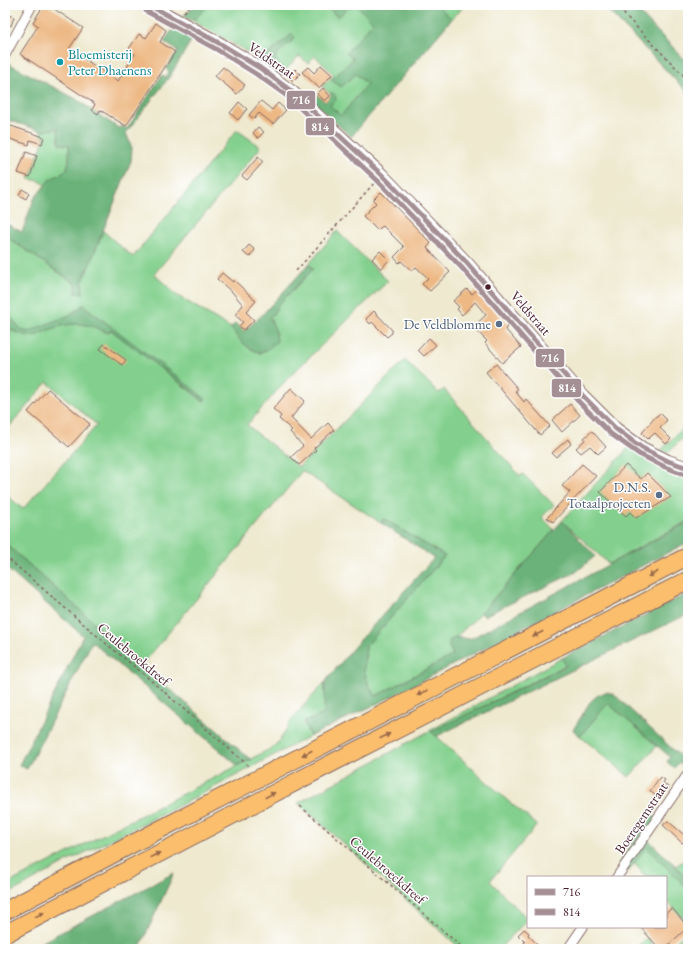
<svg xmlns="http://www.w3.org/2000/svg" width="693" height="954" viewBox="0 0 693 954" font-family="'EB Garamond',serif">
<rect width="100%" height="100%" fill="#fff"/>
<filter id="ink" filterUnits="userSpaceOnUse"><feTurbulence type="fractalNoise" baseFrequency=".025" numOctaves="2"/><feDisplacementMap in="SourceGraphic" scale="8" xChannelSelector="R" yChannelSelector="G"/><feConvolveMatrix kernelMatrix="1 2 1 2 8 2 1 2 1" color-interpolation-filters="sRGB"/></filter>
<filter id="wash" filterUnits="userSpaceOnUse"><feTurbulence type="fractalNoise" baseFrequency=".012" numOctaves="4" result="noise"/><feDisplacementMap in="SourceGraphic" scale="16" xChannelSelector="R" yChannelSelector="G"/><feGaussianBlur stdDeviation="0.9" result="paint"/><feColorMatrix in="noise" values="0 0 0 0 0 0 0 0 0 0 0 0 0 0 0 0 0 1.4 0 .05"/><feComposite in="paint" operator="in"/></filter>
<g filter="url(#wash)">
<rect width="100%" height="100%" fill="#eee9cf"/>
<!-- green -->
<path fill="#83d08e" stroke="#66785c" d="M209 5H325L338 17 351 5H356L373 22 347 53 353 59 356 74 367 84 341 116 330 105 336 100 322 86 334 75 315 56 308 63 299 56 285 71 279 65 275 58 277 54 295 38 292 34 262 60 193 21Z
M437 5H465L452 19Z
M58 128C61 133 66 139 68 144 71 151 70 167 64 172 58 177 51 178 45 185L40 181 29 179 45 137 40 135 42 131Z
M237 130 261 147 154 274 178 296 231 328 238 338 272 323 270 318 280 303 313 269 309 264 337 231 388 281 288 378 247 425 299 467 405 360 439 393 444 389 520 476 523 474 554 505 542 517 554 530 481 613 456 637 450 640 449 646 453 655 376 696 369 686 364 671 366 646 445 556 383 519 381 523 302 471 142 665 5 544V494L23 509 97 425 47 382 5 432V327C10 329 15 333 19 333 41 334 63 321 85 324 93 325 101 330 108 333L111 330 203 401 205 399 83 305C68 318 47 327 27 332L21 329 5 312V236L76 284 82 283 103 231 133 257Z
M688 423V432L668 453 661 450Z
M629 447 654 464 688 477V521L609 564 562 521Z
M562 658 566 665 432 732 508 801 537 825 490 881 528 919 499 949H461L298 803Z
M325 682V714L304 722 310 736 179 806 72 859 5 896V885L272 748 280 740 292 719Z
M608 703 657 746 629 777 580 736Z
M646 847 688 889V924L666 900V877H646L634 863Z
M688 857V882L676 866Z
M688 931V949H668Z
M647 938 656 949H634Z"/>
<!-- forest -->
<path fill="#6ab279" stroke="#5a6852" d="M196 5H209L193 21 183 16Z
M325 5H351L338 17Z
M356 5H437L452 19 351 137 309 98 315 93 325 102 331 96 330 93H333L335 95 336 100 330 105 341 116 367 84 356 74 341 87 331 80 353 59 346 53 373 22Z
M603 5H632L688 63V93Z
M174 27 194 36 170 76 126 133 132 148 131 161 82 283 83 294 76 293V284L5 236V223L22 232 34 199 50 179 63 173 67 169 69 160V145L59 144 58 128 42 131 5 119V63L6 62 76 99 120 129 122 126 127 129 162 75 166 77 169 72 166 68 178 51 164 42Z
M292 34 295 38 277 54 275 58 279 65 285 71 281 76 262 60Z
M309 264 313 269 280 303 270 318 276 332 277 341 267 350 260 353C246 348 239 340 231 328L235 323 244 331 261 316Z
M83 305 206 399 204 401 111 330 108 333C88 323 74 321 52 329 45 331 39 336 31 336 21 336 14 330 5 327V312L21 329 27 332 72 314Z
M384 519 445 556 366 646 364 671 369 686 376 696 453 655 449 646 450 640 456 637 470 639 688 522V542L393 696 310 736 304 722 324 714 325 682 353 648 434 558 381 523Z
M562 521 595 556 576 572 484 616 481 613Z
M5 543 109 636 251 760 237 765 92 642 27 769 19 765 83 636 5 567Z
M688 593V614L437 736 431 732 566 666 562 658Z
M607 692 615 695 685 761 688 758 687 769 679 763 674 768 667 762 670 757 608 703 580 736 573 730 590 702 598 695Z
M651 815 660 821 648 840 676 866 688 882V889L646 847 628 872 618 864Z
M174 873 139 949H29Z"/>
<g id="blocks">
<!-- building -->
<path fill="#edb883" d="M44 5H48L83 28 69 49 118 81 135 54 128 50 139 34 146 38 156 23 166 30 160 42 175 52 126 126 100 110 98 114 92 110 95 104 20 54 38 26 33 22Z
M5 14 14 17 11 26 5 24Z
M321 65 332 75 319 88 302 72 308 67 314 73Z
M223 67 245 85 237 94 215 76Z
M295 69 300 74 293 81 288 76Z
M323 88 330 96 325 101 317 94Z
M261 101 272 110 278 103 286 110 273 124 259 113 254 119 249 115Z
M239 102 247 109 238 120 230 113Z
M5 124 44 137 42 144 30 140 29 145 7 138 8 135 5 134Z
M258 127 264 132 258 138 253 133Z
M26 152 37 156 30 177 18 173Z
M258 157 263 162 247 180 242 176Z
M22 189 29 193 26 199 19 195Z
M381 192 431 243 427 248 450 272 430 291 422 284 428 278 416 267 412 271 401 261 399 263 394 257 404 247 383 226 377 230 363 216 376 203 373 200Z
M249 245 255 250 249 257 243 252Z
M380 251 389 260 381 269 372 259Z
M222 273 233 282 234 280 256 301 246 312 254 320 244 330 239 326 243 322 235 315 243 305 233 293 217 279Z
M467 289 472 294 478 289 487 298 485 300 509 325 505 329 521 347 502 363 485 343 487 341 473 327 486 315 475 302 462 315 457 309 459 307 453 301Z
M374 311 392 330V333L387 337 372 322 370 324 366 319Z
M429 338 436 345 424 356 418 350Z
M104 344 126 360 122 365 100 349Z
M496 364 518 389 515 391 524 402 526 399 550 426 540 435 486 372Z
M291 388 305 401 291 418 311 439 328 423 334 430 314 448 316 450 299 465 291 457 303 446 290 432 292 430 279 419 281 416 273 409Z
M48 389 90 424 69 447 28 412Z
M570 404 580 415 562 432 552 420Z
M660 413 667 420 660 428 671 439 666 444 655 433 648 439 642 433 656 416H657Z
M592 431 606 447 598 454 590 446 581 453 576 448 585 440 584 438Z
M568 439 571 444 556 457 552 453Z
M582 464 596 476 553 522 547 518 570 492 562 486Z
M626 465 641 479 647 473 671 497 636 518 630 512 626 516 600 492Z
M660 777 665 780 663 783 668 787 659 798 650 791Z
M668 821 683 834 688 830V838L682 843 663 825Z
M672 908 688 927 664 949H660L640 927H666V913Z
M524 929 529 933 528 935 539 946 535 949H519L525 942 518 935Z"/>
</g>
</g>
<g filter="url(#ink)">
<use href="#blocks" fill-opacity="0" stroke="#836664" stroke-width="1"/>
<g fill="none" stroke-linecap="round" stroke-linejoin="round">
<defs>
<path id="minor" d="M5 55 32 5
M617 877 688 774
M568 949 583 927"/>
<path id="tertiary" d="M149 5 219 43 260 68 291 91 382 175 466 262 583 396 616 429 642 448 668 461 688 468"/>
<path id="motorway" d="M5 911 155 832 688 556
M5 934 332 763 688 580"/>
</defs>
<!-- minor casing -->
<use href="#minor" stroke="#836664" stroke-width="11"/>
<!-- tertiary casing -->
<use href="#tertiary" stroke="#836664" stroke-width="14"/>
<!-- motorway casing -->
<use href="#motorway" stroke="#836664" stroke-width="19"/>
<!-- path -->
<path stroke="#836664" stroke-width="1.5" stroke-dasharray="3 3" stroke-linecap="butt" d="M615 5 688 80
M184 12 191 5
M296 271 375 182
M5 556 102 640 147 677 250 767
M300 806 464 949"/>
<!-- minor -->
<use href="#minor" stroke="#fff" stroke-width="9"/>
<!-- tertiary -->
<use href="#tertiary" stroke="#fff" stroke-width="12"/>
<!-- motorway -->
<use href="#motorway" stroke="#fabe6d" stroke-width="17"/>
<defs>
<path id="bus-1" d="M149 5 219 43 260 68 291 91 382 175 466 262 583 396 616 429 642 448 668 461 688 468"/>
<path id="bus-2" d="M146 11 216 49 256 74 287 96 377 180 461 267 578 401 611 434 639 454 665 467 686 475"/>
</defs>
<!-- bus-1 casing -->
<use href="#bus-1" stroke="#fff" stroke-width="8"/>
<!-- bus-2 casing -->
<use href="#bus-2" stroke="#fff" stroke-width="8"/>
<!-- bus-1 -->
<use href="#bus-1" stroke="#a48f95" stroke-width="5"/>
<!-- bus-2 -->
<use href="#bus-2" stroke="#a48f95" stroke-width="5"/>
</g>
<!-- one-way arrows -->
<defs><path id="oneway-solid" d="M-6-.8H1V-3.2L6.5 0L1 3.2V.8H-6Z"/></defs>
<g fill="#996749">
<use href="#oneway-solid" transform="translate(653 574) rotate(153)"/>
<use href="#oneway-solid" transform="translate(538 634) rotate(153)"/>
<use href="#oneway-solid" transform="translate(422 693) rotate(152)"/>
<use href="#oneway-solid" transform="translate(385 736) rotate(-27)"/>
<use href="#oneway-solid" transform="translate(307 753) rotate(153)"/>
<use href="#oneway-solid" transform="translate(270 795) rotate(-28)"/>
<use href="#oneway-solid" transform="translate(155 855) rotate(-28)"/>
<use href="#oneway-solid" transform="translate(39 915) rotate(-28)"/>
</g>
</g>
<!-- markers -->
<circle fill="#0f9aa8" stroke="#fff" stroke-width="1.5" cx="60" cy="62" r="4"/>
<circle fill="#4a1f2b" stroke="#fff" stroke-width="1.5" cx="488" cy="287" r="3.5"/>
<g fill="#5c6f8a" stroke="#fff" stroke-width="1.5">
<circle cx="499" cy="324" r="4"/>
<circle cx="659" cy="495" r="4"/>
</g>
<g text-anchor="middle" stroke-width="3" stroke-linejoin="round" paint-order="stroke">
<!-- culture labels -->
<g font-size="14" fill="#0d838f" stroke="#fff" text-anchor="start">
<text x="68" y="59">Bloemisterij<tspan x="68" dy="16">Peter Dhaenens</tspan></text>
</g>
<!-- street labels -->
<g font-size="14" fill="#4a1f2b" stroke="#fff">
<text transform="translate(272 60) rotate(34)" y="5">Veldstraat</text>
<text transform="translate(531 313) rotate(49)" y="5">Veldstraat</text>
<text transform="translate(134 654) rotate(40)" y="5">Ceulebroekdreef</text>
<text transform="translate(641 818) rotate(-56)" y="5">Boeregemstraat</text>
<text transform="translate(388 870) rotate(41)" y="5">Ceulebroeckdreef</text>
</g>
<!-- service labels -->
<g font-size="14" fill="#4e5e75" stroke="#fff" text-anchor="end">
<text x="491" y="329">De Veldblomme</text>
<text x="651" y="492">D.N.S.<tspan x="651" dy="16">Totaalprojecten</tspan></text>
</g>
</g>
<g stroke="#fff" stroke-width="1.5">
<rect x="286" y="90" width="30" height="20" rx="4" fill="#a48f95"/>
<rect x="305" y="117" width="30" height="19" rx="4" fill="#a48f95"/>
<rect x="535" y="348" width="30" height="20" rx="4" fill="#a48f95"/>
<rect x="551" y="378" width="31" height="20" rx="4" fill="#a48f95"/>
</g>
<g font-size="11" text-anchor="middle" font-weight="bold" fill="#fff">
<text x="301" y="104">716</text>
<text x="320" y="131">814</text>
<text x="550" y="362">716</text>
<text x="567" y="392">814</text>
</g>
<!-- margin -->
<rect width="693" height="954" fill="none" stroke="#fff" stroke-width="20"/>
<!-- legend -->
<rect x="527" y="876" width="140" height="52" fill="#ffffff" stroke="#b7a5aa"/>
<rect x="535" y="889" width="20" height="6" fill="#a48f95" stroke="#b7a5aa"/>
<text x="563" y="896" font-size="12" fill="#4a1f2b">716</text>
<rect x="535" y="909" width="20" height="6" fill="#a48f95" stroke="#b7a5aa"/>
<text x="563" y="916" font-size="12" fill="#4a1f2b">814</text>
</svg>
